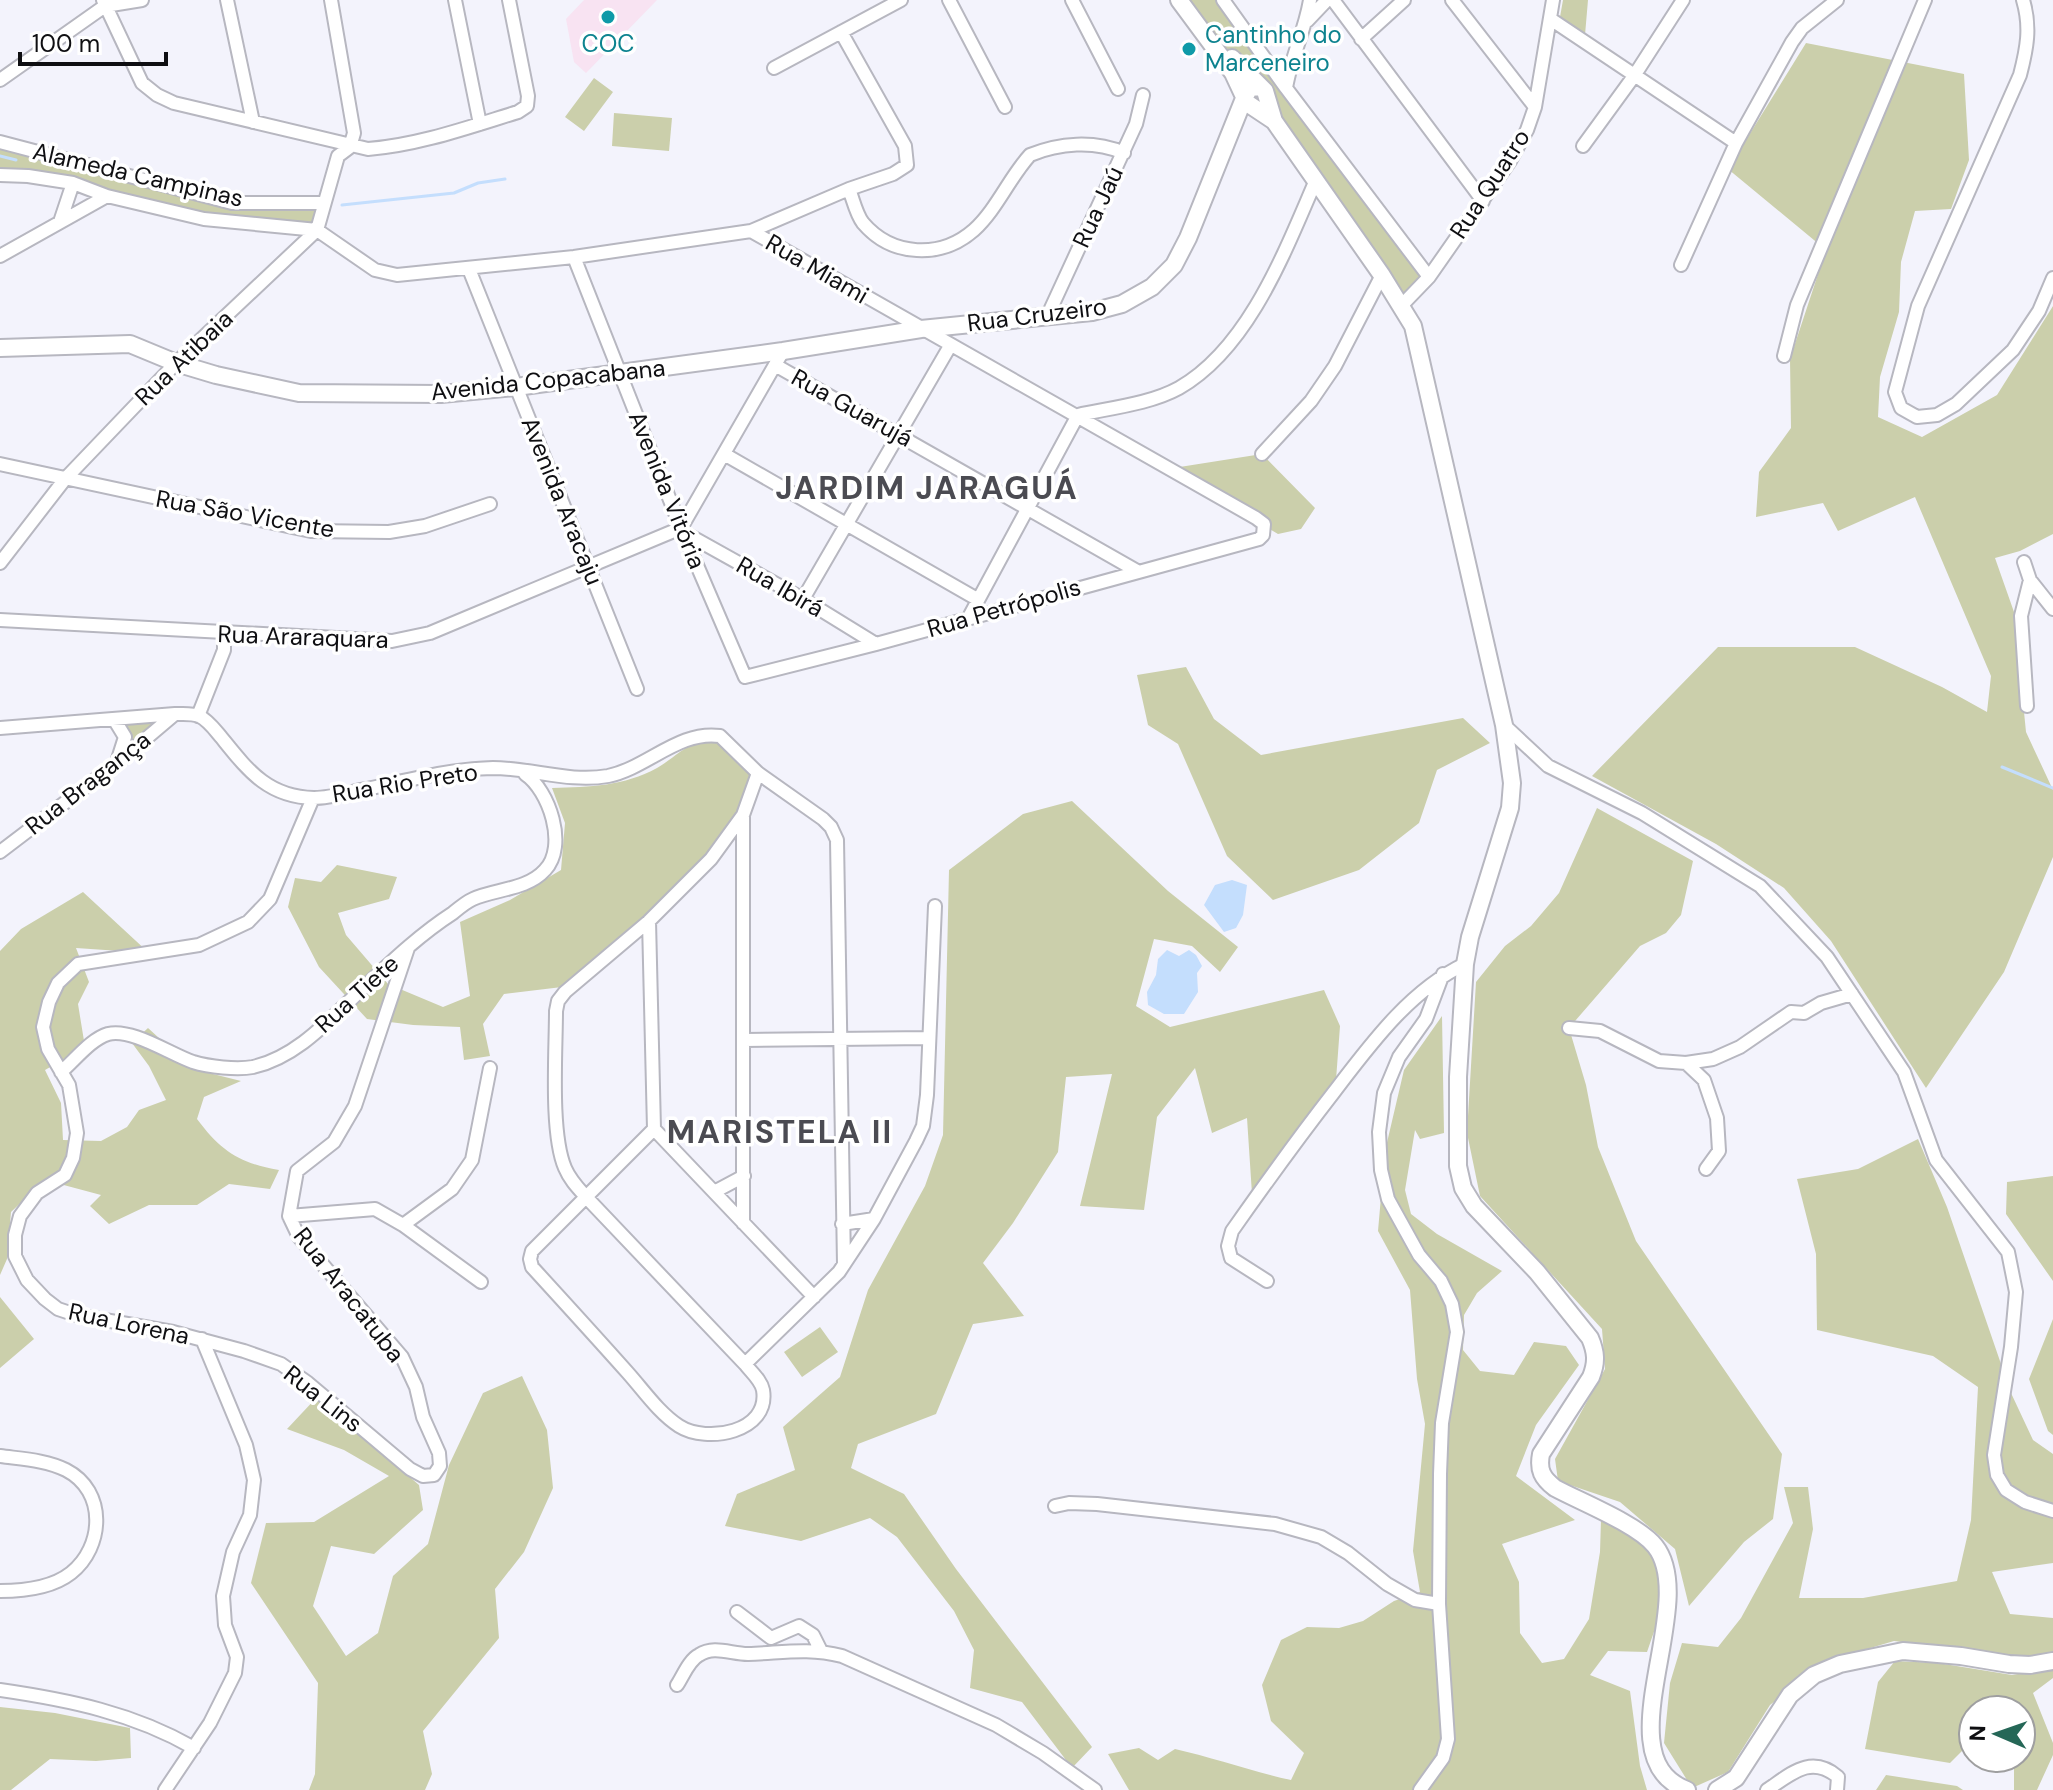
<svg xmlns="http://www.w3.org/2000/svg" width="2053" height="1790" viewBox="0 0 2053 1790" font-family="'DM Sans',sans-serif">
<rect width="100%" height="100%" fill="#f3f3fc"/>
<!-- education -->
<path fill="#f8e3f2" d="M584 0H657L586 73 574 62 566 19Z"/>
<!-- green -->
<path fill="#cbcfab" d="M1189 0H1222L1425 278 1403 302 1249 78Z
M1563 0H1588L1585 35 1560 17Z
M1806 43 1964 74 1969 160 1951 209 1915 211 1901 262 1899 312 1880 377 1878 417 1922 437 1997 395 2053 306V534L2020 551 1995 558 2014 612 2026 732 2053 790V857L2004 972 1926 1088 1831 941 1784 888 1716 844 1592 776 1718 647H1855L1942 687 1987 712 1991 676 1915 497 1838 531 1823 503 1756 517 1759 472 1791 428 1790 359 1826 250 1728 169Z
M594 78 613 92 584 131 565 117Z
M614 113 672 118 669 151 612 146Z
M0 142 232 203H324L317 230 204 219 73 183 0 175Z
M1262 454 1315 508 1301 529 1278 534 1167 469Z
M1186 667 1214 719 1261 755 1463 718 1490 743 1437 770 1419 823 1359 870 1273 900 1227 856 1178 744 1148 725 1137 675Z
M174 715 119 760 123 749 115 719Z
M700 742H718L752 774 739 811 706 854 646 915 562 987 504 994 483 1024 490 1056 464 1060 460 1027 413 1025 367 1019 319 967 288 907 295 878 321 882 337 865 397 877 389 899 338 913 346 935 388 984 443 1007 470 996 460 922 510 900 561 870 565 823 552 788C590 787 624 786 657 768 673 759 682 747 700 742Z
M1072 801 1168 891 1238 947 1220 972 1192 946 1154 939 1136 1006 1170 1027 1324 990 1340 1026 1336 1080 1252 1194 1247 1118 1212 1133 1195 1068 1157 1117 1144 1210 1080 1206 1112 1074 1066 1077 1058 1152 1013 1223 983 1263 1024 1316 973 1324 936 1414 858 1444 851 1468 904 1494 956 1569 1092 1747 1072 1768 1022 1702 970 1688 974 1650 954 1611 897 1537 870 1518 801 1541 725 1526 737 1494 795 1470 783 1427 840 1377 868 1290 925 1186 943 1135 949 870 1023 814Z
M1597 808 1693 861 1681 915 1666 933 1640 946 1569 1028 1586 1085 1598 1147 1636 1241 1782 1454 1773 1519 1744 1542 1689 1606 1675 1549 1620 1502 1558 1481 1555 1459 1605 1369 1602 1329 1480 1196 1467 1133 1476 982 1505 946 1531 926 1559 893Z
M83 892 149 953 76 948 89 982 78 1004 85 1047 45 1070 61 1103 63 1140 101 1141 127 1127 139 1110 166 1100 149 1066 132 1043 148 1028 193 1069 241 1081 204 1097 197 1119C221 1151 239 1163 279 1170L270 1189 229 1184 197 1205H149L109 1224 90 1206 101 1195 45 1180 11 1212 7 1259 0 1275V951L21 929Z
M1442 1016 1444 1133 1420 1139 1415 1130 1405 1190 1411 1214 1437 1234 1502 1271 1477 1293 1464 1315 1463 1350 1480 1371 1514 1375 1534 1342 1566 1346 1579 1365 1536 1425 1516 1476 1575 1520 1502 1544 1519 1582 1520 1633 1542 1663 1564 1659 1589 1619 1600 1552 1601 1520 1641 1541 1666 1567 1657 1623 1647 1652 1608 1651 1590 1675 1630 1691 1640 1766 1647 1790H1129L1108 1754 1139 1748 1158 1760 1175 1749C1214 1758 1251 1771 1291 1780L1304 1753 1271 1721 1262 1685 1281 1640 1307 1627 1339 1628 1363 1621 1394 1601 1420 1592 1413 1551 1425 1424 1417 1379 1410 1290 1378 1231 1385 1151 1404 1070Z
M1918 1139 1947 1207 2011 1393 2033 1440 2053 1454V1563L1992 1572 2010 1614 2053 1618V1654L2031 1658 1894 1641 1823 1662 1770 1705 1728 1772 1692 1788 1664 1743 1670 1683 1682 1643 1718 1647 1741 1618 1793 1523 1784 1487H1808L1813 1529 1799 1598H1863L1957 1581 1971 1520 1978 1387 1933 1356 1817 1330 1816 1254 1797 1179 1858 1169Z
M2053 1176V1281L2006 1214 2007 1182Z
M0 1297 34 1339 0 1368Z
M2053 1319V1435L2048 1431 2029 1379Z
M820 1327 838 1352 802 1377 784 1352Z
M522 1376 547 1430 553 1488 524 1552 495 1589 499 1638 423 1731 432 1774 425 1790H309L315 1774 318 1683 251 1583 266 1523 314 1522 389 1476 344 1450 287 1429 317 1397 419 1485 423 1510 374 1554 331 1546 313 1606 346 1656 378 1633 393 1576 428 1544 449 1465 483 1393Z
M1895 1661 1938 1663 2012 1675 2053 1668V1678L2033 1693 2053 1743V1755L2037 1790H2014V1762L2009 1758H2021V1710H1973V1740L1950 1763 1865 1749 1878 1682Z
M0 1707 55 1713 130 1728 131 1758 96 1761 50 1759 11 1790H0Z
M1886 1775 1957 1786 1963 1790H1876Z"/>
<!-- water -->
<path fill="#c4defd" d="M1232 880 1247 885 1243 915 1236 928 1224 932 1204 905 1215 885Z
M1167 950 1179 956 1189 950 1196 955 1202 966 1197 973 1198 992 1184 1014H1164L1148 1005 1147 992 1156 975 1158 959Z"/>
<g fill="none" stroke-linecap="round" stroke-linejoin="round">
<!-- stream -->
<path stroke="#c4defd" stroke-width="3" d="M0 156 16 160
M342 205 454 193 478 183 505 179
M2002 767 2053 788"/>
<defs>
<path id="street" d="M103 0 142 83 157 95 174 103 368 149C419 145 469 127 518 112L527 106 528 96 509 0
M227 0 253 122
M331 0 354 133 350 147
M455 0 480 124
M949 0 1005 107
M1072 0 1118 89
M1223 0 1286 88 1429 277
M1333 0 1483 201
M1452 0 1535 107
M2023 0C2031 27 2027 48 2020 75L1918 306 1895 392 1901 408 1917 417 1937 415 1956 404 2013 350 2039 311 2053 278
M1552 20 1736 143
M1307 21 1327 0
M1361 39 1404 0
M774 68 901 0
M0 80 105 6 142 0
M1286 88C1291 57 1305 31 1310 0
M0 142 232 203H324
M1583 146 1634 76 1683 0
M0 175 28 176 73 183 107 196 204 219 317 230 375 270 397 275 574 257 751 231 1256 518 1264 524 1263 535 1259 539 876 644 745 677 681 528 574 257
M849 189C853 199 856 214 863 223 892 257 941 259 974 230 997 209 1009 178 1030 155 1059 143 1094 140 1124 153
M60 222 73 183
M751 231 849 189 893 174 907 165 905 146 841 32
M0 256 107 196
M1681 265 1736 143 1792 42 1802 28 1837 0
M469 269 637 689
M1402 305 1429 277 1510 161 1527 130 1535 107 1553 0
M1047 317 1136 124 1143 95
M1784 356 1797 305 1925 0
M775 365 1137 571
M724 454 977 599
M1262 454 1311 401 1335 366 1382 275
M0 464 311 531 389 532 425 526 490 504
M683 532 803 599 876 644
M2024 562 2030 580 2053 609
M0 563 65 479 176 363 317 230 338 156 350 147
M803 599 950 346
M969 617 1078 415C1110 408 1150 404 1179 388 1249 348 1285 251 1316 180
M0 620 392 641 430 633 681 528 783 351
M2027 706 2021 616 2030 580
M198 716 224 650V634
M114 719 125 737 118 759
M1504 725 1548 766 1642 813 1760 886 1827 957 1904 1072 1936 1160 2008 1252 2016 1292 2011 1347 1994 1455 1997 1475 2006 1490 2025 1502 2053 1511
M0 728 175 714C183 714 192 713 199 716 208 720 215 730 221 737 247 769 267 797 314 798 331 798 350 792 367 789 408 780 451 769 493 768 532 768 569 783 608 776 647 768 679 730 720 736L758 773 823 819 831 827 837 840 844 1264
M313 798 270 899 248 922 199 945 78 964 58 983 49 1002 43 1027 48 1049 69 1085 77 1133 73 1158 65 1175 37 1193 20 1216 15 1235V1256L27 1280 45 1299 58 1309 76 1315 173 1332 244 1351 281 1364 308 1383 410 1469 423 1476 434 1475 440 1466 439 1453 423 1417 416 1387 402 1357 299 1237 289 1216 297 1171 334 1142 355 1106 408 948
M743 815V1223
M0 852 117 763 175 714
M649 921 654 1129 814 1297
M1569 1028 1600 1031 1659 1061 1686 1063 1713 1059 1740 1047 1791 1012 1804 1013 1821 1003 1852 994
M744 1040 929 1038
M1686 1063 1704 1080 1717 1118 1719 1151 1706 1169
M61 1072C75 1060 91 1039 108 1034 132 1028 170 1054 193 1062 209 1067 237 1070 253 1067 297 1057 329 1020 360 991 390 963 419 935 453 913 459 908 466 902 473 899 495 889 527 890 545 870 568 846 549 790 525 774
M654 1129 532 1251 530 1259 532 1267C564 1302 596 1337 628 1373 644 1391 659 1413 679 1426 707 1444 770 1432 763 1390 761 1380 751 1372 745 1364L587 1198C578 1188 570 1180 565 1168 550 1133 556 1051 556 1011L558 1001 565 992 649 921 711 859 743 815 758 773
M714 1192 744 1176
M289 1216 375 1209 403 1225 481 1282
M842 1224 874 1219
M403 1225 452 1189 472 1160 490 1068
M1267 1281 1231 1258 1228 1246 1232 1231C1265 1184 1299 1137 1334 1092 1370 1045 1410 990 1465 964
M745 1364 839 1272 874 1219 916 1141 923 1126 927 1095 935 906
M0 1456C22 1459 46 1460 66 1470 107 1491 104 1547 71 1573 52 1588 23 1591 0 1591
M1055 1506 1069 1503 1097 1504 1275 1524 1321 1537 1348 1553 1387 1584 1415 1600 1439 1604
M737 1612 771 1638 799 1626 813 1635 821 1651
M677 1685C683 1676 689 1660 699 1655 714 1645 731 1654 748 1654 782 1653 807 1647 842 1656L996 1725 1043 1753 1095 1790
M0 1690C69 1700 133 1713 194 1748
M165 1790 210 1723 235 1673 237 1657 225 1625 223 1596 233 1552 250 1515 254 1480 246 1445 202 1339
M1420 1790 1443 1758 1448 1739 1439 1604 1440 1474 1442 1423 1457 1332 1452 1304 1441 1281 1419 1255 1388 1199 1381 1170 1379 1132 1384 1093 1399 1057 1426 1019 1443 974
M1767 1790C1791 1774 1811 1754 1838 1777L1837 1790"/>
<path id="secondary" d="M1179 0 1233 73 1247 103 1274 121 1381 274 1413 326 1504 725 1512 783 1510 808 1470 937 1465 964 1458 1077V1166L1463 1188 1474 1206 1537 1272 1590 1338C1596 1352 1597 1362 1591 1377L1541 1454C1538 1470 1542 1478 1555 1488 1581 1502 1637 1524 1655 1546 1701 1604 1601 1758 1687 1790
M1232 58 1265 91 1274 121
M0 348 130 344 176 363 216 375 299 393 441 394 516 387 783 351 921 329 1092 312 1122 304 1152 287 1174 265 1188 238 1245 96 1250 88 1260 87
M1717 1790 1736 1778 1790 1695 1814 1675 1840 1664 1903 1651 1961 1656 2009 1664 2030 1665 2053 1661"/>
</defs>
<!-- street casing -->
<use href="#street" stroke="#b7b7c0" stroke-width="16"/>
<!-- secondary casing -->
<use href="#secondary" stroke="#b7b7c0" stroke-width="20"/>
<!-- street -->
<use href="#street" stroke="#fff" stroke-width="12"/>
<!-- secondary -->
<use href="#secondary" stroke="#fff" stroke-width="16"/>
</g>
<!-- markers -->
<g fill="#0f9aa8" stroke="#fff" stroke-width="3">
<circle cx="608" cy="17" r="8"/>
<circle cx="1189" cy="49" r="8"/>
</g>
<g text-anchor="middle" stroke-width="7" stroke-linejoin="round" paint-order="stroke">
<!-- culture labels -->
<g font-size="24" fill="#0d838f" stroke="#fff" text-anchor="start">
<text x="1205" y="43">Cantinho do<tspan x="1205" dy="28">Marceneiro</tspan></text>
<text x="608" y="52" text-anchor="middle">COC</text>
</g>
<!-- street labels -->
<g font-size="24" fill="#0f0f12" stroke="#fff">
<text transform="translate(138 175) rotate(13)" y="8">Alameda Campinas</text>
<text transform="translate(1490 184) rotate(-57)" y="8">Rua Quatro</text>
<text transform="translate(1098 207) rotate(-65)" y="8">Rua Jaú</text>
<text transform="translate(817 269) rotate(30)" y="8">Rua Miami</text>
<text transform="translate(1037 315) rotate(-7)" y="8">Rua Cruzeiro</text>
<text transform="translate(184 358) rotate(-44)" y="8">Rua Atibaia</text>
<text transform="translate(548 380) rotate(-6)" y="8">Avenida Copacabana</text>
<text transform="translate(852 408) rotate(29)" y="8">Rua Guarujá</text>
<text transform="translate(667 490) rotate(68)" y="8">Avenida Vitória</text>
<text transform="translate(562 501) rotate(68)" y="8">Avenida Aracaju</text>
<text transform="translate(245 514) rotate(10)" y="8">Rua São Vicente</text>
<text transform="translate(780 587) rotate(30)" y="8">Rua Ibirá</text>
<text transform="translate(1004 608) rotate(-16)" y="8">Rua Petrópolis</text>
<text transform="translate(303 637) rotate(2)" y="8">Rua Araraquara</text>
<text transform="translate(88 783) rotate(-38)" y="8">Rua Bragança</text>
<text transform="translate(405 783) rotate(-9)" y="8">Rua Rio Preto</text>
<text transform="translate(357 994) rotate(-42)" y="8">Rua Tiete</text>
<text transform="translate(349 1295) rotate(52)" y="8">Rua Aracatuba</text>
<text transform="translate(129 1324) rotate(12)" y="8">Rua Lorena</text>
<text transform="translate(323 1399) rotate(38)" y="8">Rua Lins</text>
</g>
<!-- district labels -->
<g font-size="32" font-weight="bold" letter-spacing="2" fill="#4b4b52" stroke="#fff">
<text x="927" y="499">JARDIM JARAGUÁ</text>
<text x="780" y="1143">MARISTELA II</text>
</g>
</g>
<!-- north arrow -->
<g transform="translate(1997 1734) rotate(272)"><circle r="38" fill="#ffffff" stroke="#9f9fa0" stroke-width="2"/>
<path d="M0-6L14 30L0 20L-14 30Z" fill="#256757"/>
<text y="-12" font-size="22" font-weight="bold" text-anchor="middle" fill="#0f0f12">N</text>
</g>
<!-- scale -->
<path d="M20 52v12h146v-12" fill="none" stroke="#0f0f12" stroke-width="4"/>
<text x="32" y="52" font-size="24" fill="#0f0f12" stroke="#ffffff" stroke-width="6" paint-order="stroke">100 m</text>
</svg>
